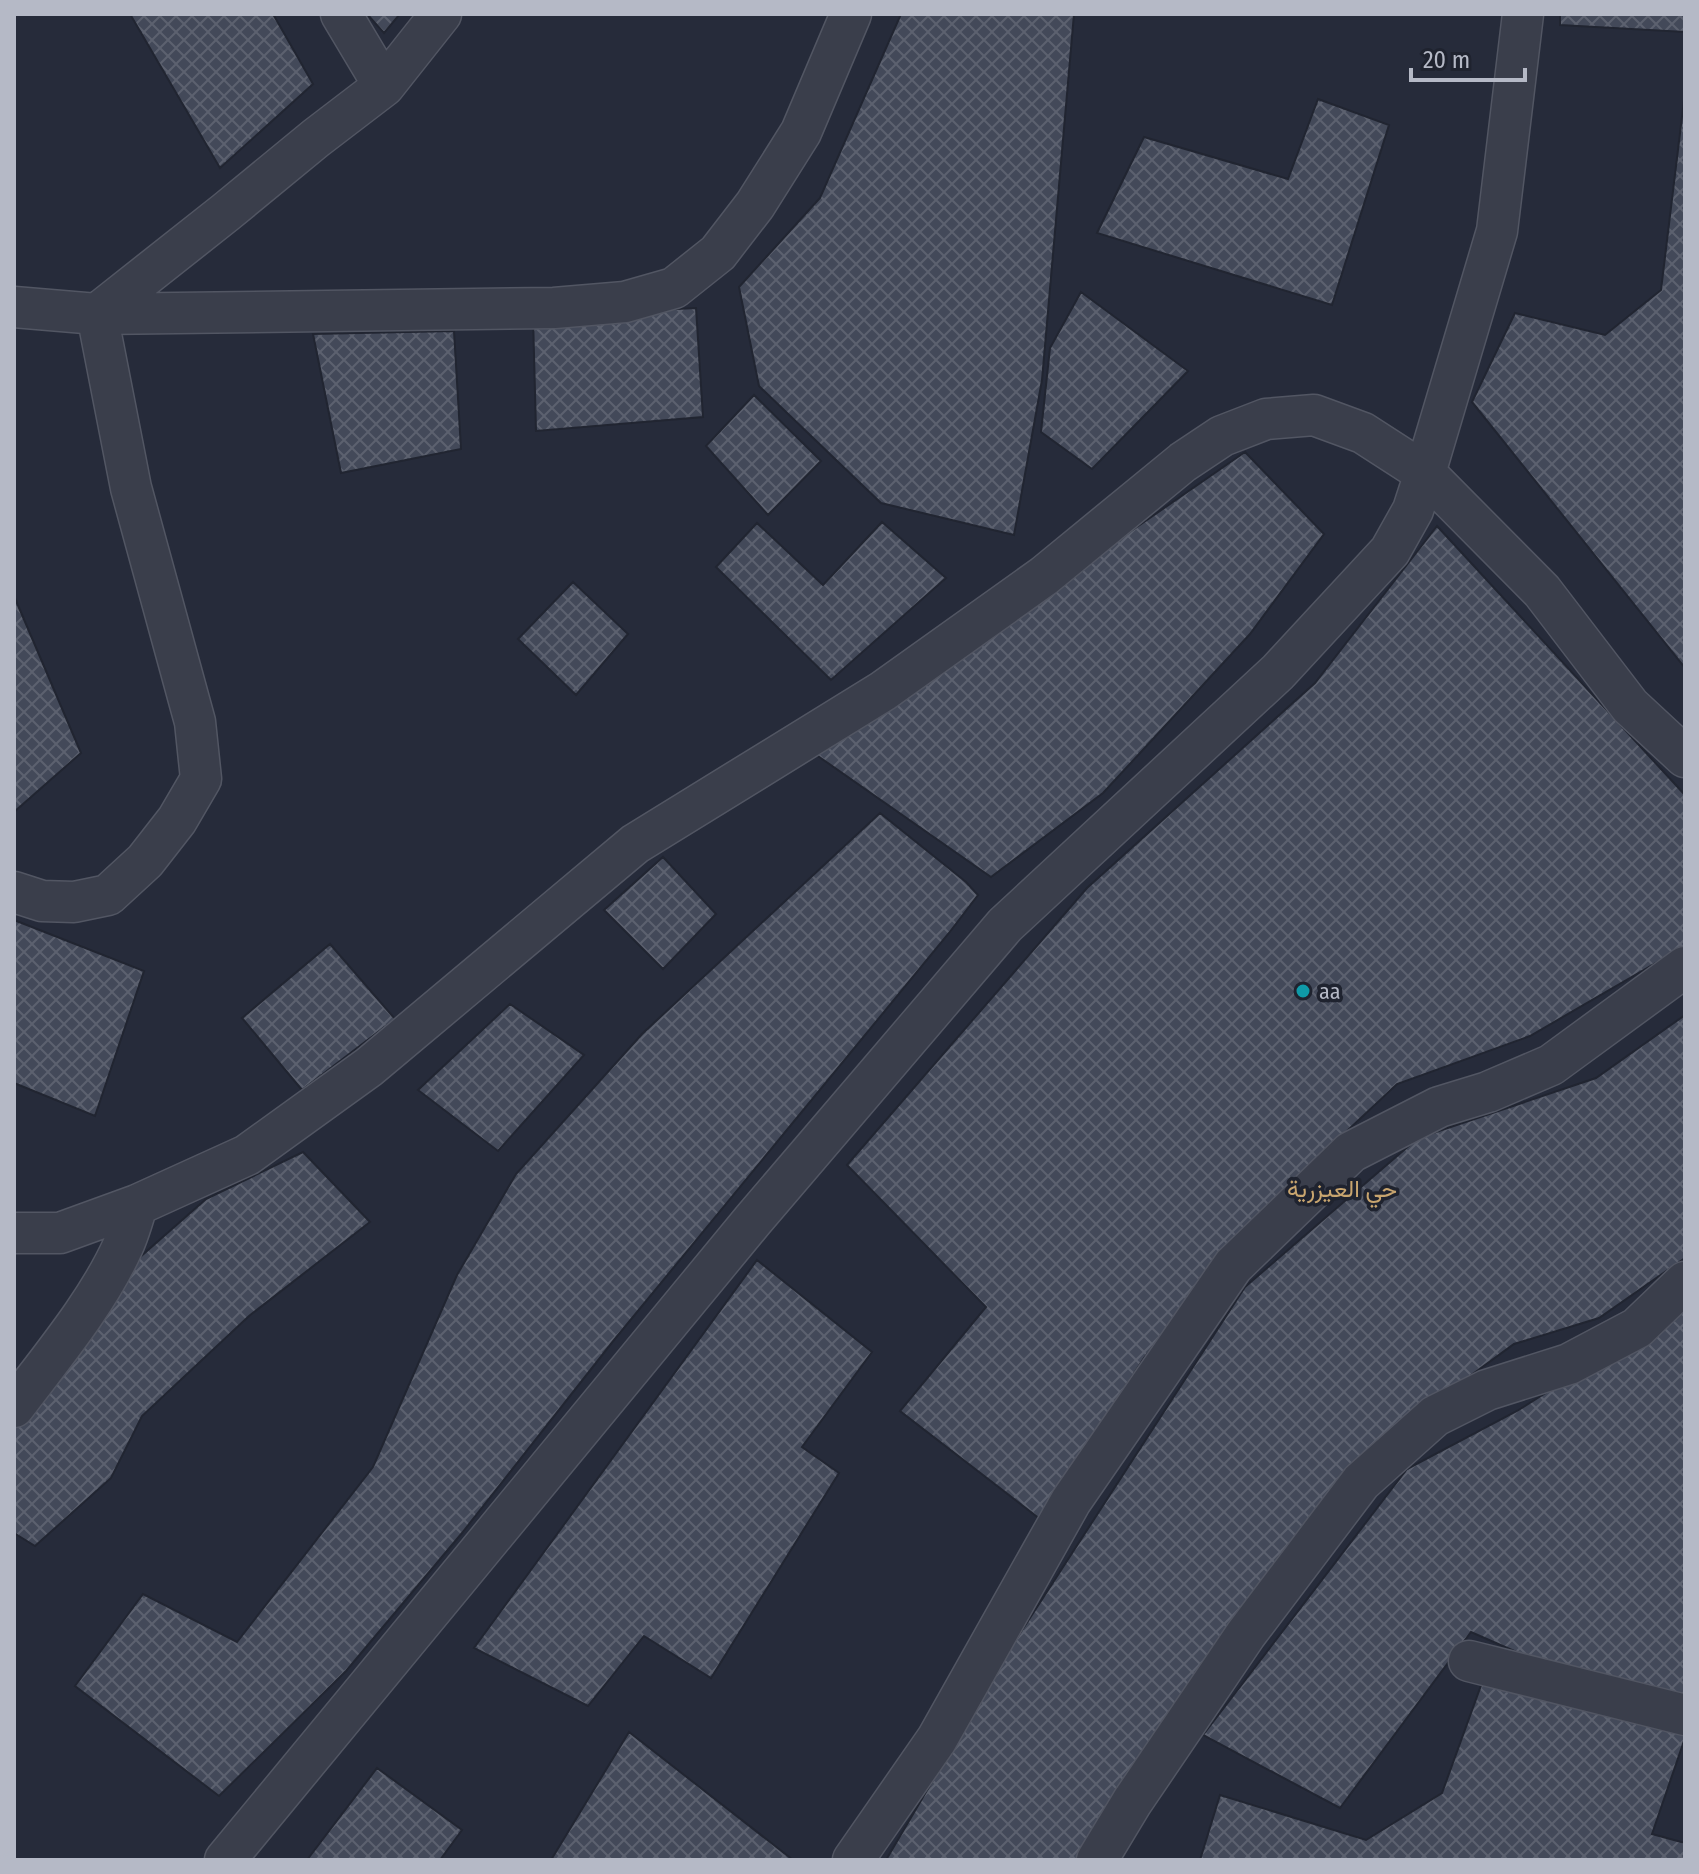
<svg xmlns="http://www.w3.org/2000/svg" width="1699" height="1874" viewBox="0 0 1699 1874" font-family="'Fira Sans Condensed',Vazirmatn,sans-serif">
<defs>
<pattern id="building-cross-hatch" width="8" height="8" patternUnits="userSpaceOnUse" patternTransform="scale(2)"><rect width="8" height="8" fill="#434959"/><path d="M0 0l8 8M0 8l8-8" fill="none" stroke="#5c616f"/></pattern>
</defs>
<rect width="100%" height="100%" fill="#262b3a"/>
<!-- building -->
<path fill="url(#building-cross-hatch)" stroke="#212531" stroke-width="2" d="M130 14H273L313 84 220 168Z
M367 14H400L384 33Z
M901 14H1074L1042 380 1014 535 881 503 759 386 739 287 820 198Z
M1560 14H1685V32L1560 25Z
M1685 92V668L1472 402 1515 313 1605 335 1661 290Z
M1318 99 1389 125 1332 305 1097 233 1144 137 1288 179Z
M1081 292 1188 371 1092 469 1041 432 1050 348Z
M696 308 703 417 536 431 533 316Z
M454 331 461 449 341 473 313 334Z
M754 395 821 461 768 515 706 446Z
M1245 452 1324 534 1250 634 1103 793 991 877 815 754 964 656 1131 531Z
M882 522 946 578 831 680 716 567 757 523 823 585Z
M1437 526 1685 795V946L1530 1036 1397 1084 1254 1218 1144 1358 1040 1519 900 1411 986 1307 847 1165 1087 888 1315 683Z
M573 582 628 634 576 695 518 639Z
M14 596 81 753 14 812Z
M880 813 966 882 978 895 949 933 614 1340 462 1533 346 1671 219 1796 75 1686 143 1594 237 1642 373 1467 457 1275 516 1174 642 1034Z
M663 857 716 914 663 969 604 910Z
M14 920 144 971 95 1116 14 1083Z
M330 944 395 1019 302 1090 242 1018Z
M510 1004 584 1055 498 1151 418 1090Z
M1685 1015V1258L1599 1318 1514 1344 1392 1433 1081 1860H886L1013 1644 1245 1287 1418 1138 1596 1078Z
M303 1152 370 1222 249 1316 142 1416 111 1478 35 1546 14 1533V1429L139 1258 206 1199Z
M757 1260 872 1352 802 1447 839 1473 711 1678 644 1636 588 1706 474 1648Z
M1685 1305V1707L1596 1687 1471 1632 1340 1808 1203 1735 1407 1469 1517 1411Z
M1483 1680 1685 1725V1738L1652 1834 1685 1843V1860H1200L1220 1795 1366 1840 1442 1793Z
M629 1732 793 1860H551Z
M377 1768 462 1830 440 1860H307Z"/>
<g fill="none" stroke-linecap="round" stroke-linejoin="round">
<defs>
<path id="minor" d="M341 14 384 86
M14 307 97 314 226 212 316 138 384 86 441 14
M14 892 42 901 74 902 108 895 145 861 177 820 201 779 195 722 131 488 97 314 554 308 625 302 674 288 718 253 755 205 801 132 851 14
M14 1233H60L137 1205 247 1155 369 1067 635 844 883 691 1044 576 1183 462 1222 436 1266 419 1314 415 1363 433 1425 473 1542 591 1630 706 1685 757
M14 1407C51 1358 98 1302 123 1246 129 1233 133 1219 137 1205
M1469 1661 1685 1715
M225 1860 753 1220 1005 925 1278 672 1390 551 1413 510 1425 473 1497 231 1523 14
M853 1860 937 1739 1071 1501 1233 1266 1351 1152 1439 1107 1488 1092 1551 1065 1685 967
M1097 1860 1132 1802 1246 1634 1361 1482 1435 1416 1487 1390 1569 1364 1637 1328 1685 1282"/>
</defs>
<!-- minor casing -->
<use href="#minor" stroke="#525663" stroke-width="43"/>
<!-- minor -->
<use href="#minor" stroke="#3a3e4b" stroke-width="40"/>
</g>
<!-- markers -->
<circle fill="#0f9aa8" stroke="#1f232f" stroke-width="3" cx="1303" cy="991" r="8"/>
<g text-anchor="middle" stroke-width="7" stroke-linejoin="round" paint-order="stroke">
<!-- poi labels -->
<g font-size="22" fill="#b5b9c6" stroke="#1f232f" text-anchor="start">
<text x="1319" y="999">aa</text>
</g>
<!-- neighbourhood labels -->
<g font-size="24" fill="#c8a56f" stroke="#1f232f">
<text x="1342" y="1197">حي العيزرية</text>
</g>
</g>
<!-- border -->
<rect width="1699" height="1874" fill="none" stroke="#b5b9c6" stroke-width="32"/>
<!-- scale -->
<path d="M1411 68v12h114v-12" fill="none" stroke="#b5b9c6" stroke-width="4"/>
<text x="1423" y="68" font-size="24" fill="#b5b9c6" stroke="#1f232f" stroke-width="6" paint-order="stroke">20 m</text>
</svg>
